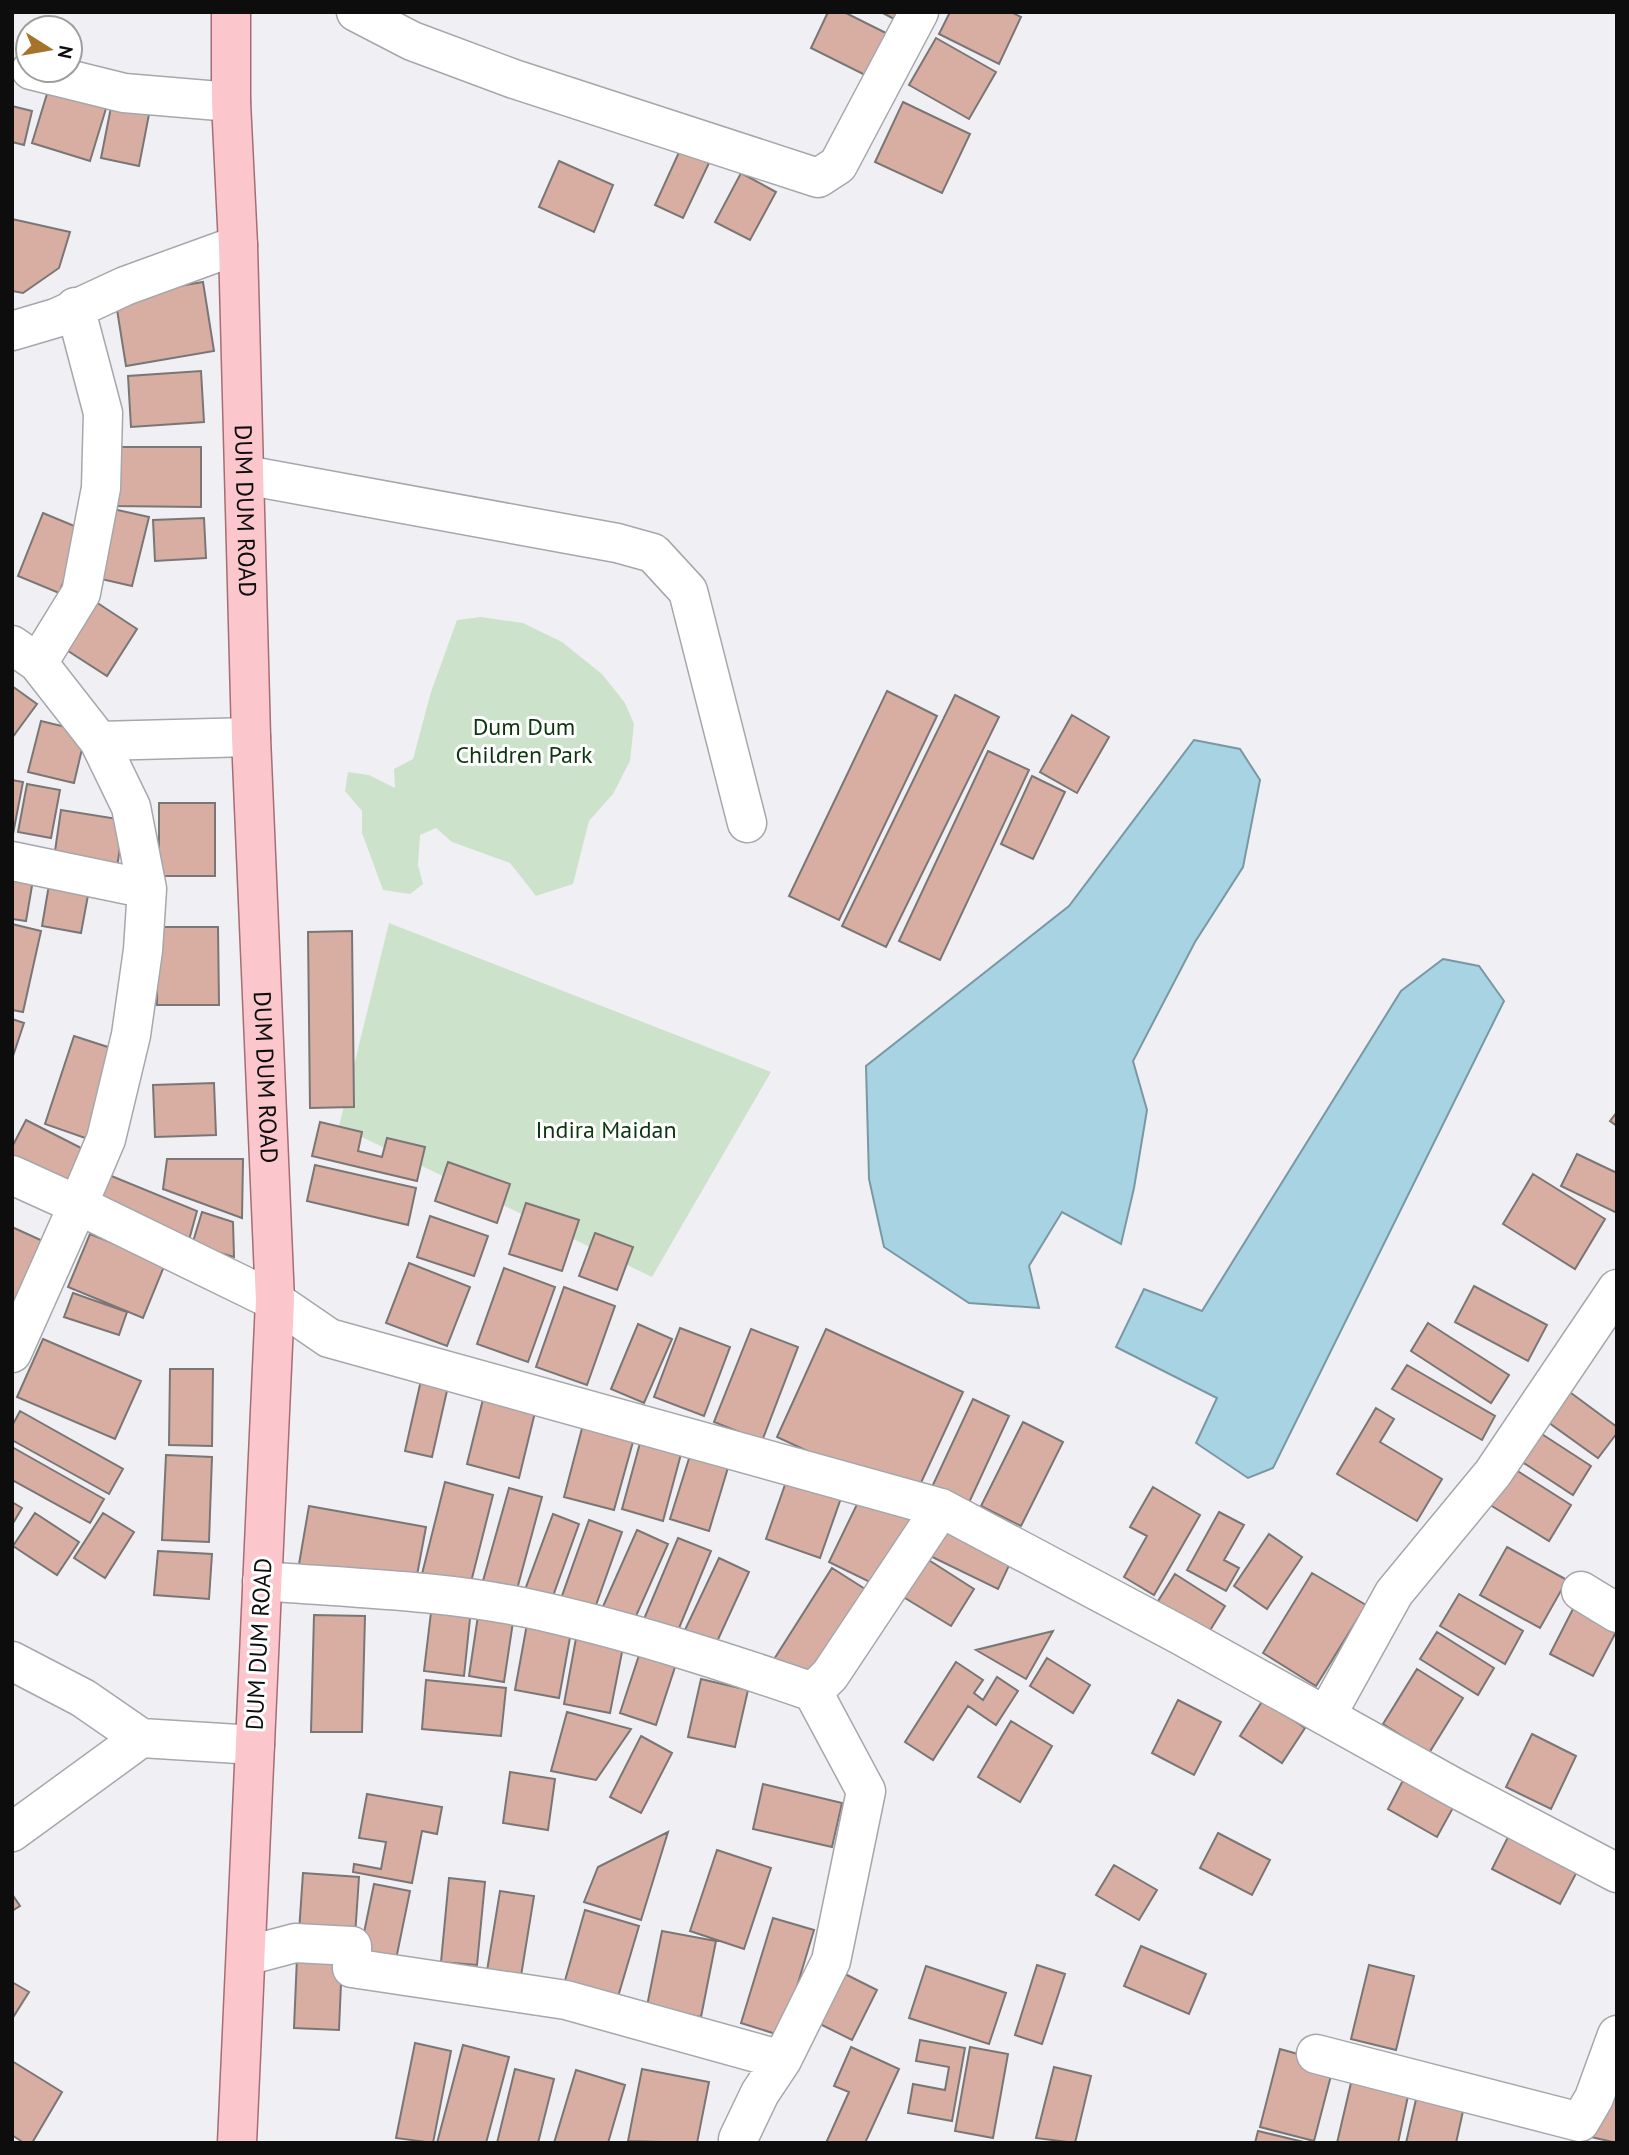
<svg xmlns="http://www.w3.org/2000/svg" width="1629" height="2155" viewBox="0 0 1629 2155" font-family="'PT Sans',sans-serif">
<rect width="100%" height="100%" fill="#f0f0f4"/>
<!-- green -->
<path fill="#cde2cb" d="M481 617 523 623 562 642 602 674 625 703 634 724 630 761 613 794 589 821 573 884 536 896 510 863 452 842 436 828 420 835 418 865 423 884 410 894 383 890 362 833V811L345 791 348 772 369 775 395 788 394 769 413 759 431 692 457 620Z
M389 923 771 1072 652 1277 339 1126Z"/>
<!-- water -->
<path fill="#a7d3e3" stroke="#7998a3" stroke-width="2" d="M1194 740 1240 749 1260 780 1243 867 1195 942 1133 1061 1147 1110 1134 1188 1121 1244 1062 1212 1029 1266 1039 1308 969 1303 884 1247 869 1179 866 1066 1069 906Z
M1443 959 1479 966 1504 1001 1273 1468 1248 1478 1196 1443 1217 1398 1116 1347 1144 1289 1202 1311 1401 991Z"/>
<!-- building -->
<path fill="#d8aea3" stroke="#7a7675" stroke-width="2" d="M828 12H844L900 40 879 82 811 48Z
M881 12H914L907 26Z
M950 12H1011L1021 17 999 64 939 34Z
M936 38 996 72 969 119 909 85Z
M50 84 108 102 90 161 32 143Z
M113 97 151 104 139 166 101 158Z
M903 102 970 134 942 193 875 162Z
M12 106 32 111 24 145 12 142Z
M680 150 709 163 683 218 655 205Z
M559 161 613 185 594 232 539 207Z
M741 173 776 192 750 240 715 222Z
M12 219 70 232 59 268 23 293 12 291Z
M203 282 214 351 126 366 115 297Z
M201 371 204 422 131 427 128 376Z
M112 447H201V507L111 506Z
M113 509 149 517 132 586 97 578Z
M43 513 84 530 59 593 18 576Z
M204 518 206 558 155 561 153 520Z
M96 602 137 629 107 676 65 649Z
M12 686 37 704 12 738Z
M887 691 937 716 839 920 789 896Z
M955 695 999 717 886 947 842 926Z
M1072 715 1109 737 1077 793 1040 772Z
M41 721 86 732 74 783 28 772Z
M988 751 1029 770 940 960 899 941Z
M1032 776 1065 792 1033 859 1001 844Z
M12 780 23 782 13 834 12 833Z
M27 784 60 790 51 838 18 832Z
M159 803H215V876H159Z
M61 810 124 820 117 868 54 858Z
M12 865 35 868 26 921 12 919Z
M51 873 91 879 81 933 42 926Z
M12 924 41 931 23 1012 12 1010Z
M157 927H218L219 1005H157Z
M352 931 354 1107 310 1108 308 932Z
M12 1019 24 1023 12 1059Z
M74 1036 117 1050 88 1139 45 1124Z
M214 1083 216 1135 155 1137 153 1085Z
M1617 1112V1126L1610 1121Z
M26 1120 85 1150 65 1189 12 1161V1147Z
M320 1122 362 1132 358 1151 382 1157 387 1138 425 1147 417 1181 312 1156Z
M1577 1154 1617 1173V1213L1561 1186Z
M167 1159H243L242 1218 163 1189Z
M448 1162 510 1184 497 1223 435 1201Z
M315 1165 416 1188 408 1225 307 1201Z
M1533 1174 1605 1219 1575 1269 1503 1224Z
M109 1175 197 1211 189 1240 98 1203Z
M526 1203 579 1220 562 1271 509 1254Z
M202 1212 233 1222 234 1257 192 1245Z
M430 1216 488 1236 474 1276 417 1257Z
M12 1227 45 1242 12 1315Z
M595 1233 633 1247 617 1290 579 1276Z
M90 1234 165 1264 143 1318 68 1287Z
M409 1263 470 1287 447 1346 386 1323Z
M504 1268 555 1287 528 1362 477 1344Z
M1474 1286 1547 1325 1528 1361 1455 1322Z
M564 1287 615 1306 587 1385 536 1367Z
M73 1293 127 1312 119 1335 64 1317Z
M1428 1323 1509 1375 1491 1403 1411 1351Z
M638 1324 672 1339 644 1403 611 1389Z
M680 1328 730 1347 704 1416 654 1397Z
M751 1329 798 1347 762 1441 714 1422Z
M826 1329 963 1392 913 1500 777 1437Z
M43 1339 141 1381 115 1439 17 1397Z
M1407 1365 1495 1416 1482 1440 1392 1389Z
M424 1367 451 1373 432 1457 405 1451Z
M170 1369H213L212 1446 169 1445Z
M486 1387 538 1400 519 1478 467 1464Z
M1567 1390 1617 1427V1433L1598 1458 1545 1420Z
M973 1399 1009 1416 967 1507 931 1489Z
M1376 1408 1394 1419 1380 1442 1442 1479 1417 1521 1337 1474Z
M20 1411 123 1469 109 1494 12 1440V1426Z
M585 1417 636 1431 614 1510 564 1497Z
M1023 1422 1063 1442 1021 1526 981 1506Z
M1531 1427 1591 1466 1573 1495 1513 1456Z
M643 1432 684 1443 663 1521 622 1509Z
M12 1447 104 1499 90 1523 12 1480Z
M692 1449 730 1461 709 1531 670 1519Z
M166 1455 212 1457 209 1542 162 1540Z
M1505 1463 1571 1505 1549 1541 1482 1500Z
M787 1479 841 1498 820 1558 766 1539Z
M445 1482 493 1495 470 1586 422 1574Z
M1153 1487 1200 1515 1154 1595 1124 1577 1147 1536 1130 1527Z
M509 1488 542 1497 513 1604 479 1595Z
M863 1492 913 1516 878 1586 829 1562Z
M12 1502 22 1508 12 1525Z
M309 1506 426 1527 414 1591 298 1570Z
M1219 1512 1244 1525 1224 1560 1239 1568 1226 1591 1187 1570Z
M35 1513 79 1542 57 1575 13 1546Z
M103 1513 134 1532 105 1578 74 1558Z
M553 1514 579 1524 549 1607 522 1598Z
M589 1520 622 1532 591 1619 558 1607Z
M940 1521 1013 1557 998 1589 924 1553Z
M637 1530 668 1544 632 1625 601 1611Z
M1269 1534 1302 1557 1267 1609 1234 1586Z
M678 1538 711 1551 677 1633 644 1619Z
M1507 1547 1567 1580 1540 1628 1480 1595Z
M158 1551 212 1554 209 1599 154 1595Z
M924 1557 974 1589 951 1626 900 1595Z
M719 1558 749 1572 715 1646 684 1632Z
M832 1568 873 1594 811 1690 771 1664Z
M1312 1573 1366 1605 1316 1686 1263 1653Z
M1175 1574 1225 1606 1206 1637 1155 1606Z
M1459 1594 1523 1631 1505 1664 1440 1626Z
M1576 1603 1617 1630 1593 1676 1550 1654Z
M432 1604 471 1609 464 1676 424 1671Z
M479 1609 514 1615 504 1682 469 1676Z
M314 1615 365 1616 362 1732H311Z
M527 1624 571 1632 559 1698 515 1690Z
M1053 1631 1026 1679 976 1650Z
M1437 1632 1494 1668 1478 1695 1420 1659Z
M577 1633 624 1642 610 1713 564 1704Z
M643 1643 679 1655 656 1725 620 1713Z
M1047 1658 1090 1685 1073 1713 1030 1686Z
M956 1662 983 1680 974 1693 983 1700 997 1677 1018 1691 996 1725 968 1706 933 1760 905 1742Z
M1417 1669 1463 1698 1429 1753 1383 1724Z
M701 1679 748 1690 735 1747 688 1737Z
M426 1680 506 1688 501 1736 422 1729Z
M1178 1700 1221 1722 1194 1775 1152 1753Z
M1263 1700 1305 1728 1282 1763 1240 1736Z
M567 1712 631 1729 596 1780 551 1771Z
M1011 1721 1052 1746 1020 1802 978 1777Z
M1532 1734 1576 1756 1551 1809 1506 1787Z
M641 1736 672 1753 641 1813 610 1797Z
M1410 1767 1460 1795 1437 1837 1388 1809Z
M510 1772 555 1779 548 1830 503 1823Z
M763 1784 842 1803 832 1847 753 1829Z
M367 1794 442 1807 437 1834 422 1831 412 1883 353 1872 354 1864 381 1869 386 1842 359 1838Z
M1512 1829 1581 1864 1560 1904 1492 1869Z
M668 1832 641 1920 584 1902 598 1867Z
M1218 1833 1270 1860 1252 1895 1200 1868Z
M717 1850 771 1868 744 1949 690 1931Z
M1114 1865 1157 1890 1139 1920 1096 1895Z
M303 1873 359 1877 355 1936 299 1932Z
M449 1878 485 1882 477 1965 441 1962Z
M374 1884 410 1891 394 1969 358 1962Z
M500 1891 534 1896 521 1976 487 1971Z
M12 1894 20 1906 12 1911Z
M585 1910 639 1926 617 2000 564 1984Z
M773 1918 814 1930 782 2036 741 2023Z
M662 1931 716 1941 701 2017 647 2006Z
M1141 1946 1206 1974 1189 2014 1124 1986Z
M297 1957 342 1960 339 2030 294 2028Z
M1037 1965 1065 1974 1042 2044 1015 2035Z
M1369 1965 1414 1976 1396 2050 1351 2039Z
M926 1966 1006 1993 989 2044 909 2018Z
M841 1972 877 1990 852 2040 816 2022Z
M12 1982 29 1992 12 2019Z
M920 2040 965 2048 952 2121 908 2113 913 2084 945 2090 949 2067 916 2061Z
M415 2043 451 2051 433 2143 396 2138Z
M463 2045 509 2057 486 2143H437Z
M851 2047 899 2069 865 2143H826L849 2092 834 2086Z
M970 2047 1008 2054 993 2138 955 2131Z
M1280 2049 1334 2064 1314 2141 1260 2127Z
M12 2061 62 2092 32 2143H24L12 2135Z
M1054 2067 1091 2076 1075 2143 1036 2138Z
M515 2069 554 2079 538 2143H497Z
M642 2069 709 2082 697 2143 628 2141Z
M576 2070 625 2085 608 2143H554Z
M1354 2070 1411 2082 1398 2143H1337Z
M1420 2082 1467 2093 1456 2143H1406Z
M1605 2090 1617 2093V2143L1591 2137Z
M1258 2131 1308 2143H1255Z"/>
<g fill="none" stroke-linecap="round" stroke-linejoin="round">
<defs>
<path id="minor" d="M356 12 412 41 514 79 818 178 838 165 919 12
M31 70 124 93 231 102
M12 331 56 318 125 286 238 245
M245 475 617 543 653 553 688 591 747 823
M12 645 38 663 99 741 131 807 147 889 143 950 131 1035 106 1139 78 1205 275 1301 329 1338 941 1508 1180 1635 1457 1789 1617 1873
M38 663 81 593 101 488 103 413 75 307
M99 741 251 737
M12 861 147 889
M12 1175 78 1205 12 1353
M262 1581C350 1588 440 1590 527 1608 624 1629 720 1660 813 1692L830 1675 941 1508
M1581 1591 1617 1613
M12 1661 83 1698 141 1738
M1326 1716 1394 1593 1493 1473 1617 1289
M12 1832 141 1738 255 1745
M246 1956 295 1943 352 1946V1968L566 2000 782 2060
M1316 2054 1580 2122 1594 2098 1617 2035
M738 2139 760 2093 782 2060 831 1961 866 1791 813 1692"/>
<g id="major">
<path id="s1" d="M231 12V102L238 245 251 737 275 1301 237 2143"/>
</g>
</defs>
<!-- minor casing -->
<use href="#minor" stroke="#a6a7aa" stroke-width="41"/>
<!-- major casing -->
<use href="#major" stroke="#a66d73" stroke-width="41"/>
<!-- minor -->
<use href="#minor" stroke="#fff" stroke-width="38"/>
<!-- major -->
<use href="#major" stroke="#fbc6cc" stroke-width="38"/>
</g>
<g text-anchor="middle" stroke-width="6" stroke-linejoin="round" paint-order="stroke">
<!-- street labels -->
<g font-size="24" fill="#0d0d0e" stroke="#fff">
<text dy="8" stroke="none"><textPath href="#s1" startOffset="499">DUM DUM ROAD</textPath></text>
<text dy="8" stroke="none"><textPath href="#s1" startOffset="1066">DUM DUM ROAD</textPath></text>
<text transform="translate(259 1644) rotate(-87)" y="8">DUM DUM ROAD</text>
</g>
<!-- park labels -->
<g font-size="24" fill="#0c360d" stroke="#fff">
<text x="524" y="735">Dum Dum<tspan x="524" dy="28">Children Park</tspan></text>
<text x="606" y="1138">Indira Maidan</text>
</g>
</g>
<!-- border -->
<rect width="1629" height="2155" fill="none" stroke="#0d0d0e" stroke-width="28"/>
<!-- north arrow -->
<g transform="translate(49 49) rotate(101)"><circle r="33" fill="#ffffff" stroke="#9e9e9f" stroke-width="2"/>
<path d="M0-5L12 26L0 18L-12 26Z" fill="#a5732a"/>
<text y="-10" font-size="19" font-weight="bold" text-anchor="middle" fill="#0d0d0e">N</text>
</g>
</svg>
